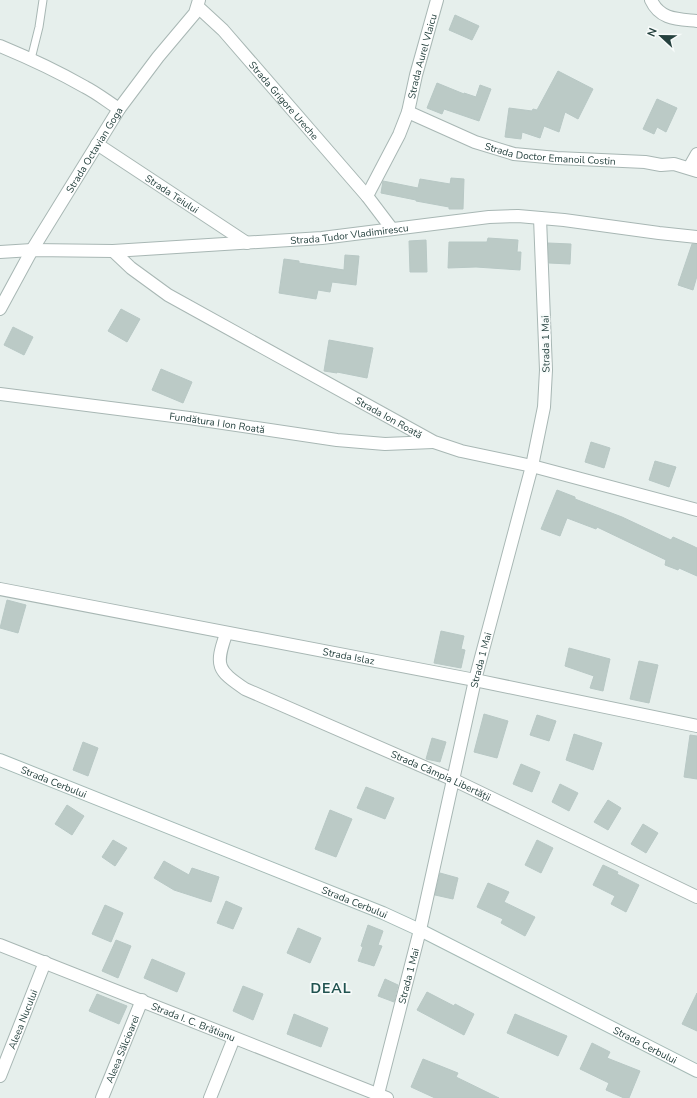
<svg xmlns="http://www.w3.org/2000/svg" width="697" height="1098" viewBox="0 0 697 1098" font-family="'Nunito Sans',sans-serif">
<rect width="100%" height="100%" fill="#e6efec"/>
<!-- building -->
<path fill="#bbcac6" stroke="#b8c8c5" d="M455 15 479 26 472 40 449 30Z
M558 71 593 89 578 119 565 112 559 132 544 126 540 138 522 132 521 139 505 137 509 108 532 111 533 109 537 110Z
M437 83 464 94V93L476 97 480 85 491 89 479 121 444 109 442 114 427 108Z
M657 99 677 108 666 132 657 127 654 134 643 129Z
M451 178 464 179 463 209H449V207L416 201V200L381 193 383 181 418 188 420 179 450 184Z
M488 238 518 240 517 252H521L520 270 476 267 448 268 449 242H487Z
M426 240 427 272H410L409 241Z
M548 243 571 244 570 264 549 263Z
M692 244H697V276L693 290 678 285Z
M345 255 359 256 356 285 332 282 330 292 318 290 316 299 279 293 284 259 299 261V263L344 270Z
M121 309 140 319 127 342 108 331Z
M13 327 33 337 24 355 4 345Z
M329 340 373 348 367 378 337 372V373L324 371Z
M161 369 192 382 183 403 152 390Z
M591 442 610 448 604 468 585 462Z
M655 461 676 467 669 487 649 480Z
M557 490 575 497V499L622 517 671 540 673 537 693 546 697 548V576L679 568 678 570 665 565 666 560 597 527 596 529 567 518 560 536 541 529Z
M7 600 26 605 18 633 0 628Z
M441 631 464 636 461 649 465 650 461 668 434 663Z
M569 648 610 659 603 691 590 688 594 676 565 666Z
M639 661 658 665 649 703 630 699Z
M484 714 508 721 497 758 474 752Z
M537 715 556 721 549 741 530 735Z
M574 734 602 743 593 770 566 760Z
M690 735 697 736V779L684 777Z
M432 738 446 742 440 762 426 759Z
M83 742 98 748 88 776 73 770Z
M521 764 540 772 532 792 513 784Z
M560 784 578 793 569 811 552 802Z
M366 787 394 798 385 819 357 808Z
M608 800 621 808 608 830 594 822Z
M67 805 84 816 72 835 55 824Z
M330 810 352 819 336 857 315 849Z
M643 824 658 833 646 853 631 844Z
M113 840 127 848 115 866 102 857Z
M537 840 553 848 541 873 525 865Z
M164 861 189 875 192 868 219 877 211 902 174 890 154 878Z
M603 865 618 872 617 874 639 885 626 912 611 904 615 896 593 885Z
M440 873 458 878 453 899 435 895Z
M488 883 509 892 504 902 535 917 525 936 501 923 503 919 477 907Z
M226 901 242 908 233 929 217 923Z
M105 905 123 913 111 942 92 934Z
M368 925 383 931 378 945 382 946 374 966 358 961 363 947 361 946Z
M298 928 321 938 310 963 287 953Z
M116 940 131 946 118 978 102 971Z
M152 959 185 973 177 992 144 978Z
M385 979 398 985 394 1002 378 996Z
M243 986 263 994 253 1020 233 1011Z
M427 992 454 1006 455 1004 474 1014 464 1035 417 1010Z
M697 993V1031L682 1024Z
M97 994 127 1006 119 1024 89 1011Z
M294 1014 328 1028 321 1047 287 1034Z
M515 1014 567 1036 558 1056 507 1033Z
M592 1043 610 1052 607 1058 640 1071 629 1098H624L606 1090 609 1083 580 1069Z
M423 1059 458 1073 456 1077 499 1098H435L411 1087Z"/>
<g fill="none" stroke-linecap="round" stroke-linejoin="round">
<defs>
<path id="lane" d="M31 59 39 27 43 0"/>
<g id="street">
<path d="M651 0C660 20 678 19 697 21"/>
<path id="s1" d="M198 7 223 30 367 196 392 229"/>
<path d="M0 46C29 58 57 71 85 87 97 93 108 102 119 109"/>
<path id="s2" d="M408 112 475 142 514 154 557 158 645 162 661 165 674 164 697 171"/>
<path id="s3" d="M97 144 247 243"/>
<path d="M689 168 697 154"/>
<path id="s4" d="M367 196 399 135 408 112 416 75 437 0"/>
<path id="s5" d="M113 251 131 268 168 295 434 442 461 451 532 466 697 510"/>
<path id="s6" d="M0 252 32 250 113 251 322 238 489 217 518 216 564 220 659 233 697 237"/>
<path id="s7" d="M0 309 32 250 119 109 158 57 195 13 199 0"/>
<path id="s8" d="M0 394 189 418 337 440 385 444 433 442"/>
<path id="s9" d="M0 589 475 680 697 726"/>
<path id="s10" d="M226 634C215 666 217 670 245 689L454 780 697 897"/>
<path id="s11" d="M0 945 387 1098"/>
<path id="s12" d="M0 1076 45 962"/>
<path id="s13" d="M102 1098 142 1000"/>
<path d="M210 1098 234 1038"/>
<path id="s14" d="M377 1098 420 930 475 680 532 466 544 407 546 370 540 218"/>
</g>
<g id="secondary">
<path id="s15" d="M0 760 383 913 420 930 697 1071"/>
</g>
</defs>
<!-- lane casing -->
<use href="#lane" stroke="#a8b7b4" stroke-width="9"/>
<!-- street casing -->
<use href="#street" stroke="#a8b7b4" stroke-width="14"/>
<!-- secondary casing -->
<use href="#secondary" stroke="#a5bab6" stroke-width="14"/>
<!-- lane -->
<use href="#lane" stroke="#fff" stroke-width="7"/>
<!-- street -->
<use href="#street" stroke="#fff" stroke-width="12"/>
<!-- secondary -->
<use href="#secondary" stroke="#fff" stroke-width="12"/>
</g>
<g text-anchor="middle" stroke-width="3.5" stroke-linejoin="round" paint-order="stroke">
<!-- street labels -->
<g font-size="10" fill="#25413e" stroke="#f7fbfa">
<text dy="4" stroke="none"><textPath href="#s4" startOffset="151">Strada Aurel Vlaicu</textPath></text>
<text dy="4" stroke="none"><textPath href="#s1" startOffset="127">Strada Grigore Ureche</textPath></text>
<text dy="4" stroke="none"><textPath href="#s7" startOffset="185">Strada Octavian Goga</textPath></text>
<text dy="4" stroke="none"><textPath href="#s2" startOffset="150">Strada Doctor Emanoil Costin</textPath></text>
<text dy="4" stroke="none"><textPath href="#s3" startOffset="90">Strada Teiului</textPath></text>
<text dy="4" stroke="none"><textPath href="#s6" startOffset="350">Strada Tudor Vladimirescu</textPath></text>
<text transform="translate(545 344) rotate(-91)" y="4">Strada 1 Mai</text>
<text dy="4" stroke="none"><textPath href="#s5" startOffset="323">Strada Ion Roată</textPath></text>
<text dy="4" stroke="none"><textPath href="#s8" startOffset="219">Fundătura I Ion Roată</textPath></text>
<text dy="4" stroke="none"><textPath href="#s9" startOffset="355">Strada Islaz</textPath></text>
<text dy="4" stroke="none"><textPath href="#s14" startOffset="450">Strada 1 Mai</textPath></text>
<text dy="4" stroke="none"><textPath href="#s10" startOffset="281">Strada Câmpia Libertății</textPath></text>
<text dy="4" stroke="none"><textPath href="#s15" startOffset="58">Strada Cerbului</textPath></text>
<text dy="4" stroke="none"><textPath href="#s15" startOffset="382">Strada Cerbului</textPath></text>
<text dy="4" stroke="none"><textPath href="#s14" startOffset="126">Strada 1 Mai</textPath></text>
<text dy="4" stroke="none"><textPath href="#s12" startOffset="61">Aleea Nucului</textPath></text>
<text dy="4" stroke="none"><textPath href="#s11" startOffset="208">Strada I. C. Brătianu</textPath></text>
<text dy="4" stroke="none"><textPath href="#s15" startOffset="706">Strada Cerbului</textPath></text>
<text dy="4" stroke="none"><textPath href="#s13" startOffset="53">Aleea Sălcioarei</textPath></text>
</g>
<!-- district labels -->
<g font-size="14" font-weight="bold" letter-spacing="1" fill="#215350" stroke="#f7fbfa">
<text x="331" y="993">DEAL</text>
</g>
</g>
<!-- north arrow -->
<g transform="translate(661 36) rotate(292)" stroke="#f7fbfa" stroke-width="3" paint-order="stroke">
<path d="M0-3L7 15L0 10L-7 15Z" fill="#25413e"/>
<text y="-6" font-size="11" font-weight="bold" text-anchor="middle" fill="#25413e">N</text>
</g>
</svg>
